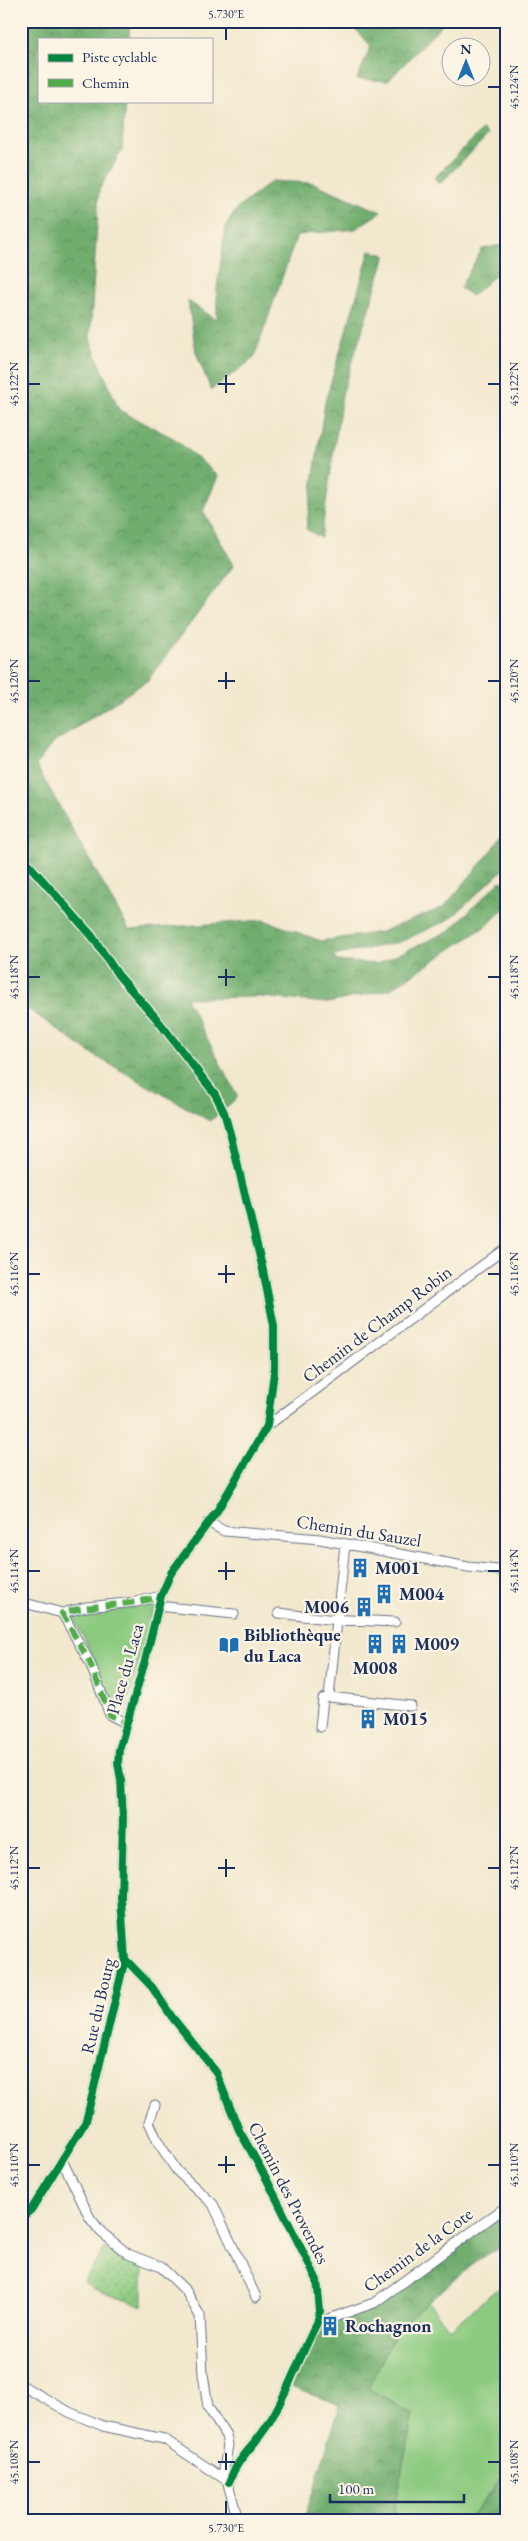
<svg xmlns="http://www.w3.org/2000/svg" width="528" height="2541" viewBox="0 0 528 2541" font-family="'EB Garamond',serif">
<defs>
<pattern id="forest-crowns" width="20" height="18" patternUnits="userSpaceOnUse" patternTransform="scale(1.25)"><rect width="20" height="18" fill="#71ae6e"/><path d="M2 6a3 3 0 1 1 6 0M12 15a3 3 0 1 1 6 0" fill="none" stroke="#5c8e5e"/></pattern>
<pattern id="park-dots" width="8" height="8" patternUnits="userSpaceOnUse" patternTransform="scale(1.25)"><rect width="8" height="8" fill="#8cca80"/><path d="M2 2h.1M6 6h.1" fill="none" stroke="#72a46c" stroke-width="1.8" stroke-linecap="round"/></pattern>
</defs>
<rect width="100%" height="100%" fill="#fcf5e5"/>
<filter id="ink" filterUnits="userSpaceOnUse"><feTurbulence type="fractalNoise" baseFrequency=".02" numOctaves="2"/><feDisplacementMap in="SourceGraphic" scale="10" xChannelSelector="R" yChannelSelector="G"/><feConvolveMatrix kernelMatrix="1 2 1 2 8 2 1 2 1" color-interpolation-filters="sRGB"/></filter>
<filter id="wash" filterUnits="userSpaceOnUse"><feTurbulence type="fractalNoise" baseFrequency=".0096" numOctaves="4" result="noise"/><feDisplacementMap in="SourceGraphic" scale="20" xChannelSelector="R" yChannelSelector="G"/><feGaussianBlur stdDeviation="1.12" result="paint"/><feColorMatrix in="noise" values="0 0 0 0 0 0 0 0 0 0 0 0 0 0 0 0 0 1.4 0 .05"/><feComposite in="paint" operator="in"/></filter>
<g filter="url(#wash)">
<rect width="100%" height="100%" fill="#f2e8cd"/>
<!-- grass -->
<path fill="#8cca80" stroke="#547c6f" d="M155 1604 126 1708 110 1707C101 1674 90 1646 72 1617Z
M507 2275V2469L469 2520H399L394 2509 413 2414 367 2388 401 2325 428 2302 450 2329 499 2287Z"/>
<!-- forest -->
<path fill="url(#forest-crowns)" stroke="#466e66" d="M21 21H130L129 39H39V101H125L122 150 99 190 90 340 119 410 175 439 218 476 203 511 234 565 148 680 52 744 36 765 129 930 264 920 321 941 381 932 444 907 493 849 507 828V866L450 919 400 942 333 956 337 961 377 964 449 931 500 881 507 883V905L489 924 391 989 328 1003 260 997 186 998 238 1097 210 1121 92 1054 21 1004Z
M348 21H445L388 81 357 79 371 46Z
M483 129 488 135 440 184 434 178Z
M272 181 313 183 381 212 355 229 297 235 254 358 211 390 196 352 188 301 217 320V288L226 225 238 208Z
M507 244 502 269 472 296 460 288 482 249Z
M370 251 386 255 342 394 321 538 306 529 325 402Z
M507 2209V2243L475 2262 399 2327 368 2388 413 2414 394 2509 399 2520H304L340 2405 291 2387 319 2325 370 2310Z
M507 2469V2520H469Z"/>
<!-- park -->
<path fill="url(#park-dots)" stroke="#547c6f" d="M105 2248 143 2268V2306L101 2292 83 2282Z"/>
</g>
<g filter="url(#ink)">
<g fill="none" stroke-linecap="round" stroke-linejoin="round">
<defs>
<path id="minor" d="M21 856 92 936 118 975 156 1018 215 1094 224 1112 231 1137 263 1270 274 1326V1372L267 1426 217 1511 171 1573 161 1596 145 1661 119 1750 118 1763 121 1780 123 1818 121 1898 125 1959 86 2121 31 2210 21 2218
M267 1426 507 1247
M208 1522 224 1531 320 1539 468 1567 498 1570 507 1568
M345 1544 329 1697 411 1706
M21 1602 62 1613 86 1607 136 1602 161 1596
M158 1606 234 1614
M62 1613 90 1663 110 1715 126 1723
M279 1613 327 1619 395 1622
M320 1727 323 1699 329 1697
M125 1959 152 1987 172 2017 216 2072 239 2130 266 2178 317 2280 320 2311 317 2323C300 2355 289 2390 270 2421 256 2446 239 2454 229 2482
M155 2105 149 2122 158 2142 177 2171 213 2204 256 2297
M62 2160 90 2218 101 2232 128 2254 161 2267 186 2291 200 2316 203 2374 208 2407 226 2436 228 2445 224 2469 238 2520
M317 2323 374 2303 507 2206
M21 2385 69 2412 103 2426 164 2439 229 2482"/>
</defs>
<!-- minor casing -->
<use href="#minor" stroke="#667085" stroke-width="11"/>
<!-- minor -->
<use href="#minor" stroke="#fff" stroke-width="9"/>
<!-- quiet -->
<path stroke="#52ab49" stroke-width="6" stroke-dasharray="12 6" stroke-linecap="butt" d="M161 1596 145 1661 126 1723 110 1715 90 1663 62 1613C94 1603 129 1607 161 1596Z"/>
<defs>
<path id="cycleway" d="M21 856 92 936 118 975 156 1018 215 1094 224 1112 231 1137 263 1270 274 1326V1372L267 1426 217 1511 171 1573 161 1596 145 1661 119 1750 118 1763 121 1780 123 1818 121 1898 125 1959 86 2121 31 2210 21 2218
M125 1959 152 1987 172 2017 216 2072 239 2130 266 2178 317 2280 320 2311 317 2323C300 2355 289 2390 270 2421 256 2446 239 2454 229 2482"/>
</defs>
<!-- cycleway casing -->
<use href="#cycleway" stroke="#fcf5e5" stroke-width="11"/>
<!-- cycleway -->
<use href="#cycleway" stroke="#00873e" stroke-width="8"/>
</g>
</g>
<!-- ticks -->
<path fill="none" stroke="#1b2f5e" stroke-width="2" d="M226 28V40M488 87H500M226 375V393M28 384H40M218 384H235M488 384H500M226 672V689M28 681H40M218 681H235M488 681H500M226 969V986M28 977H40M218 977H235M488 977H500M226 1265V1283M28 1274H40M218 1274H235M488 1274H500M226 1562V1580M28 1571H40M218 1571H235M488 1571H500M226 1859V1877M28 1868H40M218 1868H235M488 1868H500M226 2156V2173M28 2165H40M218 2165H235M488 2165H500M226 2453V2470M28 2462H40M218 2462H235M488 2462H500M226 2501V2514"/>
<!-- icons -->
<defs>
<symbol id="building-bare" viewBox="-9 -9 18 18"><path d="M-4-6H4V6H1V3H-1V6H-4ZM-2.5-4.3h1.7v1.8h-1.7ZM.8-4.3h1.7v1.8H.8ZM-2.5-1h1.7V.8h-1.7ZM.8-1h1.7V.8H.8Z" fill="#1f6fb2" stroke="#fcf5e5" stroke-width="2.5" paint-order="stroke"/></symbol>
<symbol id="library-bare" viewBox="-9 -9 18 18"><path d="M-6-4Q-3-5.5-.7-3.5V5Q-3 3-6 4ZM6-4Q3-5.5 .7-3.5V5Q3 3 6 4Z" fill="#1f6fb2" stroke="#fcf5e5" stroke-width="2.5" paint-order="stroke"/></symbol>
</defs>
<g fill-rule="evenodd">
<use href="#building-bare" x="346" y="1554" width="28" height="28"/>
<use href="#building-bare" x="370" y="1580" width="28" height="28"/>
<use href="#building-bare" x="350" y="1593" width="28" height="28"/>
<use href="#building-bare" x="361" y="1630" width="28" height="28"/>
<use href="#building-bare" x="385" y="1630" width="28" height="28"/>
<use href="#library-bare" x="215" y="1631" width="28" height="28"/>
<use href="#building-bare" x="354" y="1705" width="28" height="28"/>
<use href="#building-bare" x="316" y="2312" width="28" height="28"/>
</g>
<g text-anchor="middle" stroke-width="4.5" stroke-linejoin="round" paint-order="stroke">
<!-- street labels -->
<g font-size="18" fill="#1b2f5e" stroke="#fcf5e5">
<text transform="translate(377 1324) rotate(-37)" y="6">Chemin de Champ Robin</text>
<text transform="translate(359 1531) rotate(9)" y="6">Chemin du Sauzel</text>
<text transform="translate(125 1669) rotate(-74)" y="6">Place du Laca</text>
<text transform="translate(98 2006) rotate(-77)" y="6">Rue du Bourg</text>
<text transform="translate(289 2193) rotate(63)" y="6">Chemin des Provendes</text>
<text transform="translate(418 2250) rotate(-36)" y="6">Chemin de la Cote</text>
</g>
<!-- poi labels -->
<g font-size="18" font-weight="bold" fill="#1b2f5e" stroke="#fcf5e5" text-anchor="start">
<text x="375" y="1574">M001</text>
<text x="399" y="1600">M004</text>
<text x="349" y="1613" text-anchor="end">M006</text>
<text x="244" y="1641">Bibliothèque<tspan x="244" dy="21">du Laca</tspan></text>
<text x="414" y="1650">M009</text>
<text x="375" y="1674" text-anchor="middle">M008</text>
<text x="383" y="1725">M015</text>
<text x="345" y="2332">Rochagnon</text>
</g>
</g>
<!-- margin -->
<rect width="528" height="2541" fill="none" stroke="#fcf5e5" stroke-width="55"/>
<!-- legend -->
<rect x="38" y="38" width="175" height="65" fill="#fcf5e5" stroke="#a2a6af"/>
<rect x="48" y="54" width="25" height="8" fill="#00873e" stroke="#a2a6af"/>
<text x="82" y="62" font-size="15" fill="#1b2f5e">Piste cyclable</text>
<rect x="48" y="79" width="25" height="8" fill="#52ab49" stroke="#a2a6af"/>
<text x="82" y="88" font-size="15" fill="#1b2f5e">Chemin</text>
<!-- north arrow -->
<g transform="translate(466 62)"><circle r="24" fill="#fcf5e5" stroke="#a2a6af"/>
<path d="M0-4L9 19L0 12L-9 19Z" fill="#1f6fb2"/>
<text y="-8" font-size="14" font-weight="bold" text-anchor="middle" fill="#1b2f5e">N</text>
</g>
<!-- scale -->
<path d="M330 2494v8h134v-8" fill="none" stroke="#1b2f5e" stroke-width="2.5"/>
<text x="338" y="2494" font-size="15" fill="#1b2f5e" stroke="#fcf5e5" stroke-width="4" paint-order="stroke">100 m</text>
<rect x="28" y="28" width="472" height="2486" fill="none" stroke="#1b2f5e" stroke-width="2"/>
<g font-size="12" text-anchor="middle" fill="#1b2f5e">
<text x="226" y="18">5.730°E</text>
<text transform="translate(514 87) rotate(-90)" y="4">45.124°N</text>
<text transform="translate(14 384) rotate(-90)" y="4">45.122°N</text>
<text transform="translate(514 384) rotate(-90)" y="4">45.122°N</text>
<text transform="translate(14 681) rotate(-90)" y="4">45.120°N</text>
<text transform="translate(514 681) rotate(-90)" y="4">45.120°N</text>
<text transform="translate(14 977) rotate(-90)" y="4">45.118°N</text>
<text transform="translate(514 977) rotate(-90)" y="4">45.118°N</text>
<text transform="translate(14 1274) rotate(-90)" y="4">45.116°N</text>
<text transform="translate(514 1274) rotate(-90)" y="4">45.116°N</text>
<text transform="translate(14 1571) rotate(-90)" y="4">45.114°N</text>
<text transform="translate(514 1571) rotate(-90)" y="4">45.114°N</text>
<text transform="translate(14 1868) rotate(-90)" y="4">45.112°N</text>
<text transform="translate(514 1868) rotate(-90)" y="4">45.112°N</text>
<text transform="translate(14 2165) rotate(-90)" y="4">45.110°N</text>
<text transform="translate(514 2165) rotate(-90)" y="4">45.110°N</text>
<text transform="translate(14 2462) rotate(-90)" y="4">45.108°N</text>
<text transform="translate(514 2462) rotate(-90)" y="4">45.108°N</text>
<text x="226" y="2532">5.730°E</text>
</g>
</svg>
